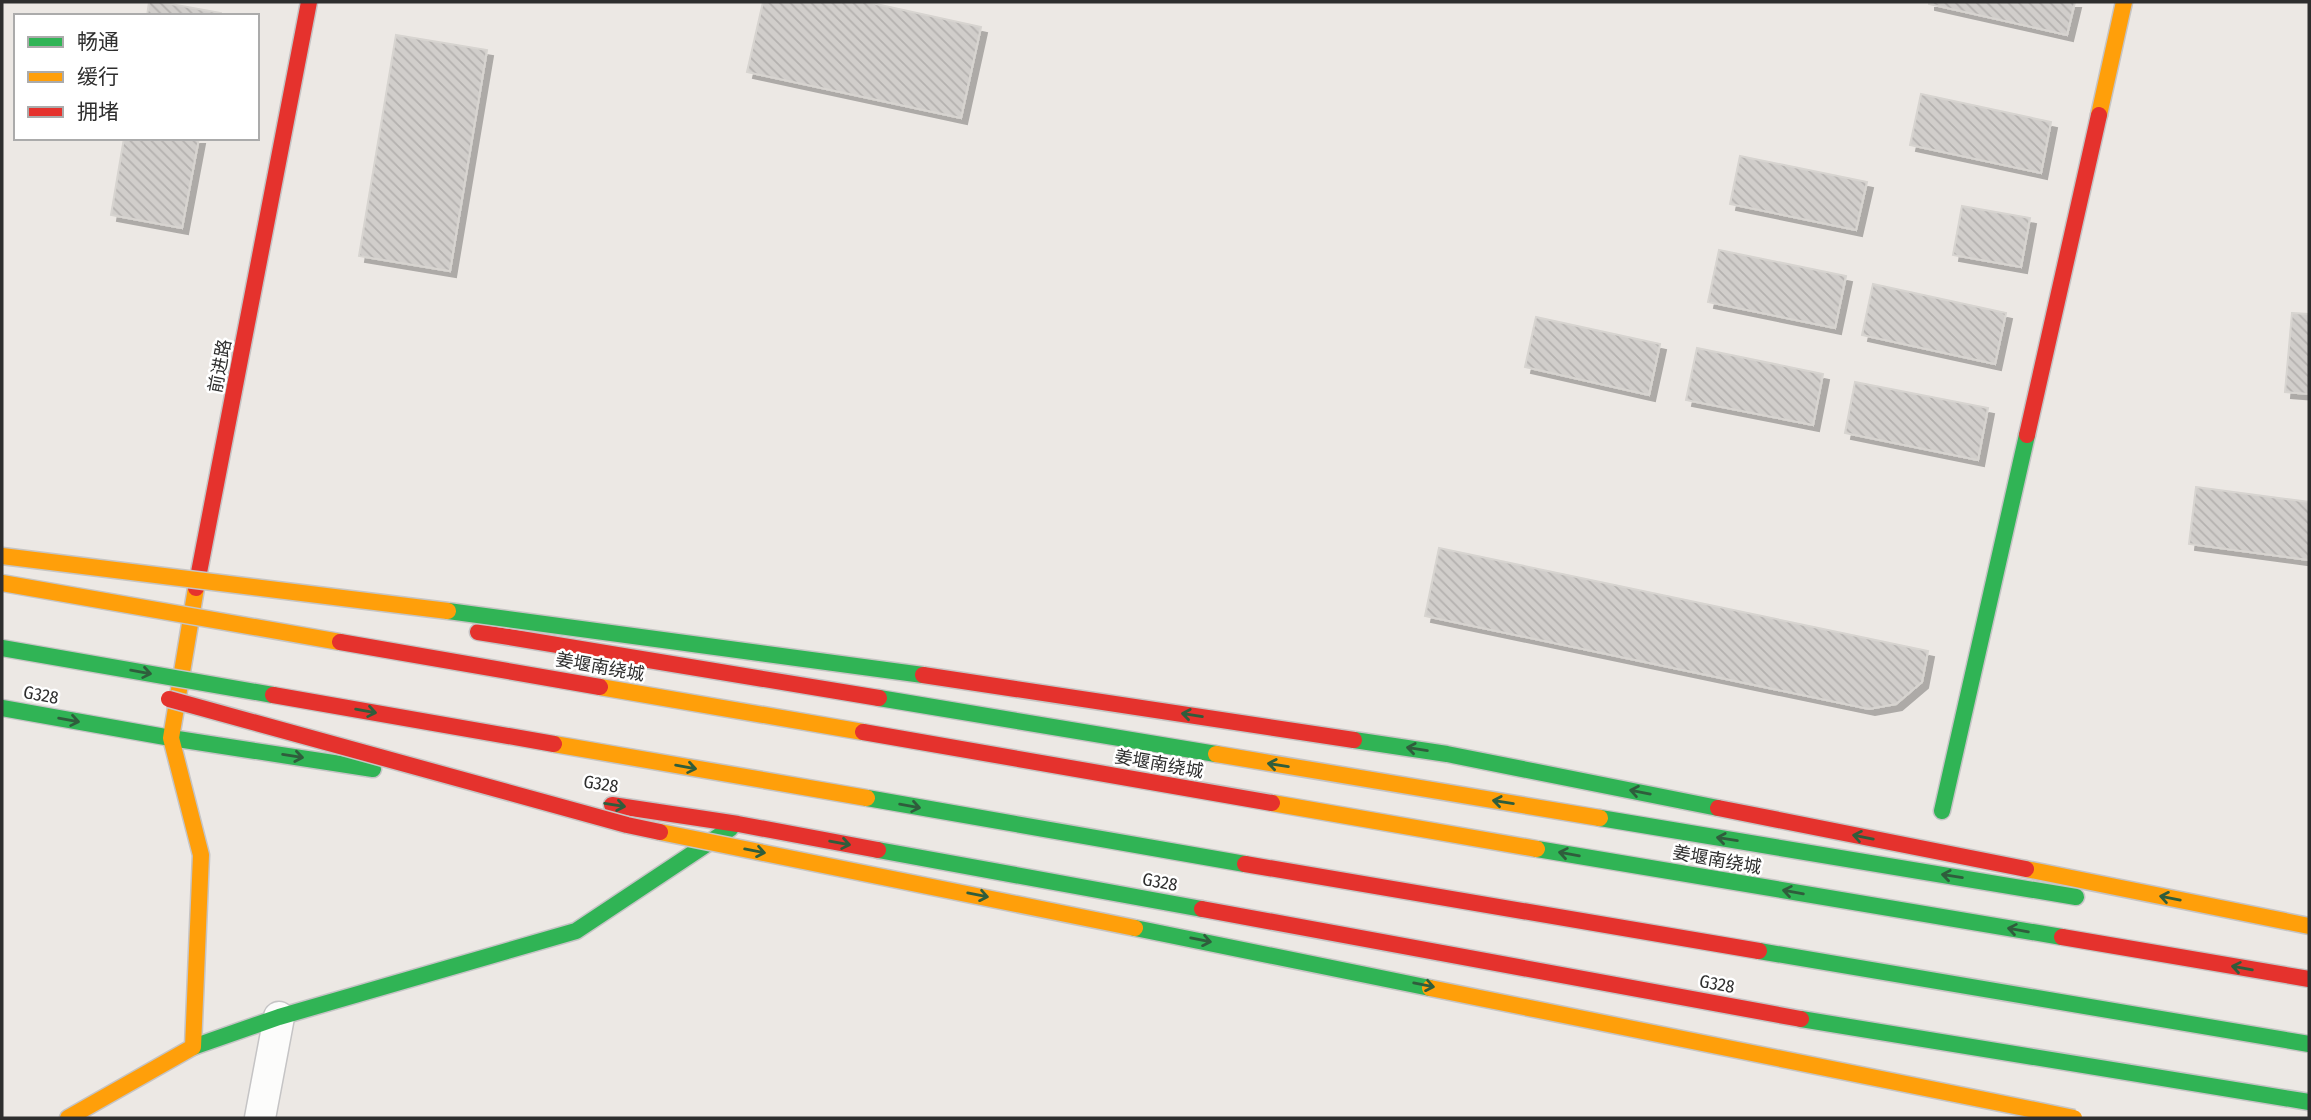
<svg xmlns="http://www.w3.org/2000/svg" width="2311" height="1120" viewBox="0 0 2311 1120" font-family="'Fira Sans Condensed','Noto Sans SC',sans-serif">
<defs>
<pattern id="building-back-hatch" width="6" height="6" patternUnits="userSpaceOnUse" patternTransform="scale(1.75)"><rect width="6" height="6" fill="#d1cecb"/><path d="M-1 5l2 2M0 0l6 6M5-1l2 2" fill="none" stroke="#b4b1af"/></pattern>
<filter id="shadow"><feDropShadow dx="6" dy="6" stdDeviation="0" flood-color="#0004"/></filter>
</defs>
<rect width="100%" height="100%" fill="#ece8e4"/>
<!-- building -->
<path fill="url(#building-back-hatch)" stroke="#d7d4d0" stroke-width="2" filter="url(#shadow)" d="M149 2H160L221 13V16H147Z
M763 2H867L981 27 961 118 747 72Z
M1929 2H2075L2067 35 1929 4Z
M396 35 487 50 450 271 359 256Z
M1921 94 2051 122 2041 173 1910 145Z
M124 138H199L182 228 111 215Z
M1740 156 1867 182 1856 230 1730 204Z
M1962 206 2030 218 2021 267 1953 255Z
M1719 250 1846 276 1835 328 1708 302Z
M1873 284 2006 313 1995 364 1862 335Z
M2292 313 2309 314V394L2285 392Z
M1536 317 1660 344 1649 395 1525 367Z
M1697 348 1823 374 1813 425 1686 400Z
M1855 382 1988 408 1978 460 1845 433Z
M2196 487 2309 502V560L2189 544Z
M1439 548 1928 651 1922 682 1896 704 1869 709 1425 616Z"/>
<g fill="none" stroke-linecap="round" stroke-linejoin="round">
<defs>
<path id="street" d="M260 1118 279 1017"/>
<path id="fast" d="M879 698 1216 754
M2 708 171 738 373 769
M1942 811 2027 435
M1600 818 2076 897
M878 850 1202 909
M1801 1019 2309 1102
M193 1047 279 1017 576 931 731 828"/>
<path id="slow" d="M2099 115 2124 2
M1216 754 1600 818
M2026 869 2309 926
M68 1118 193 1047 201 855 171 738 196 588"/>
<path id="jam" d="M2027 435 2099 115
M196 588 309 2
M478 632 879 698
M612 805 738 824 878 850
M1202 909 1801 1019"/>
</defs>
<!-- street casing -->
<use href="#street" stroke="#c5c4c5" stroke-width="33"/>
<!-- fast casing -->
<use href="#fast" stroke="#c5c4c5" stroke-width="19"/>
<!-- slow casing -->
<use href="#slow" stroke="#c5c4c5" stroke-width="19"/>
<!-- jam casing -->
<use href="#jam" stroke="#c5c4c5" stroke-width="19"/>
<!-- street -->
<use href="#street" stroke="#fcfcfb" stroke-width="30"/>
<!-- fast -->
<use href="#fast" stroke="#30b455" stroke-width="16"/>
<!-- slow -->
<use href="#slow" stroke="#ff9f0a" stroke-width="16"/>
<!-- jam -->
<use href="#jam" stroke="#e5322d" stroke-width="16"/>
<defs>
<path id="fast-bridge" d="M448 611 923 675
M2 648 273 695
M1354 740 1447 754 1718 808
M867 798 1245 864
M1537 849 2062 937
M1135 928 1430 988
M1759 951 2309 1044"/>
<path id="slow-bridge" d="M2 556 448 611
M2 583 340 642
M600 687 863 732
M554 744 867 798
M1272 803 1537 849
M660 832 1135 928
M1430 988 2074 1118"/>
<path id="jam-bridge" d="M340 642 600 687
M923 675 1354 740
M273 695 554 744
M169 699 627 825 660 832
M863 732 1272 803
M1718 808 2026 869
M1245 864 1759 951
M2062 937 2309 979"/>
</defs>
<!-- fast-bridge casing -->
<use href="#fast-bridge" stroke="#c6c5c4" stroke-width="19" stroke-linecap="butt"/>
<!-- slow-bridge casing -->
<use href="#slow-bridge" stroke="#c6c5c4" stroke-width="19" stroke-linecap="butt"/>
<!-- jam-bridge casing -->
<use href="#jam-bridge" stroke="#c6c5c4" stroke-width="19" stroke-linecap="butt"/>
<!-- fast-bridge -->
<use href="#fast-bridge" stroke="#30b455" stroke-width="16"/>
<!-- slow-bridge -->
<use href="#slow-bridge" stroke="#ff9f0a" stroke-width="16"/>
<!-- jam-bridge -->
<use href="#jam-bridge" stroke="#e5322d" stroke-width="16"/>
</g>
<!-- one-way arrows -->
<defs><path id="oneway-shaft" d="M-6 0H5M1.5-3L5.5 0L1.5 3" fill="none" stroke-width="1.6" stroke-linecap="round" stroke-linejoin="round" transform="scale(1.75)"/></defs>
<g stroke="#2f5d3c">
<use href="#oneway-shaft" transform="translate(141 672) rotate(10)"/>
<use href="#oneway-shaft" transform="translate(366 711) rotate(10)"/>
<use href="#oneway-shaft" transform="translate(1192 715) rotate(-171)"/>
<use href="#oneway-shaft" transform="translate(69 720) rotate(10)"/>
<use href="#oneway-shaft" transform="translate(1417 749) rotate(-171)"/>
<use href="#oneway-shaft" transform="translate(293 756) rotate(9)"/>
<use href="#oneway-shaft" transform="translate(1278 765) rotate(-171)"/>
<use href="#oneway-shaft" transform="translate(686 767) rotate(10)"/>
<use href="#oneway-shaft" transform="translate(1640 792) rotate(-169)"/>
<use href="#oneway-shaft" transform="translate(1503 802) rotate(-171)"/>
<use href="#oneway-shaft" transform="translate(615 805) rotate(9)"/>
<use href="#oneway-shaft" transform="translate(910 806) rotate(10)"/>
<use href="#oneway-shaft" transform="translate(1863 837) rotate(-169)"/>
<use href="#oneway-shaft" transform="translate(1727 839) rotate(-171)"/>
<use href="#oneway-shaft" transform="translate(840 843) rotate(10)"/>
<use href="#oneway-shaft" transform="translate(755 851) rotate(11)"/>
<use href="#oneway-shaft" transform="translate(1569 854) rotate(-170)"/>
<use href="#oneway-shaft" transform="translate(1952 876) rotate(-171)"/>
<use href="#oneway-shaft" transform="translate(1793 892) rotate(-170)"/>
<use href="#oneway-shaft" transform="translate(978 895) rotate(11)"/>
<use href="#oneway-shaft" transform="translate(2170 898) rotate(-169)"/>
<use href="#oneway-shaft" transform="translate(2018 930) rotate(-170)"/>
<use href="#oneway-shaft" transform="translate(1201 940) rotate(11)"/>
<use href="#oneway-shaft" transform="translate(2242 968) rotate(-170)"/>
<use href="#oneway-shaft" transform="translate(1424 985) rotate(11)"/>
</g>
<g text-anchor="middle" stroke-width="5" stroke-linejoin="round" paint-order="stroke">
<!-- street labels -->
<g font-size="18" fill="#2e2e2e" stroke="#fff">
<text transform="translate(220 366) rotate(-79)" y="6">前进路</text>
<text transform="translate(600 667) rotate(10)" y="6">姜堰南绕城</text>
<text transform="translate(41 695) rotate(10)" y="6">G328</text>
<text transform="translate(1159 764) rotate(10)" y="6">姜堰南绕城</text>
<text transform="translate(601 784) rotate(9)" y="6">G328</text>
<text transform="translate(1717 860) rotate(10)" y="6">姜堰南绕城</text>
<text transform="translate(1160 882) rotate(10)" y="6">G328</text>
<text transform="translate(1717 984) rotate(10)" y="6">G328</text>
</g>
</g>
<!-- border -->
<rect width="2311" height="1120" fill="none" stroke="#2e2e2e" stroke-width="7"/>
<!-- legend -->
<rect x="14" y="14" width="245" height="126" fill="#ffffff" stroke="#ababab" stroke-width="2"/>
<rect x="28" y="37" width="35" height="10" fill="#30b455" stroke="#ababab" stroke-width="2"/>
<text x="77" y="49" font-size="21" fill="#2e2e2e">畅通</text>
<rect x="28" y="72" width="35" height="10" fill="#ff9f0a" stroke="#ababab" stroke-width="2"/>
<text x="77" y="84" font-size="21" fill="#2e2e2e">缓行</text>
<rect x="28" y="107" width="35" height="10" fill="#e5322d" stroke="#ababab" stroke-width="2"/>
<text x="77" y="119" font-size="21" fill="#2e2e2e">拥堵</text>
</svg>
